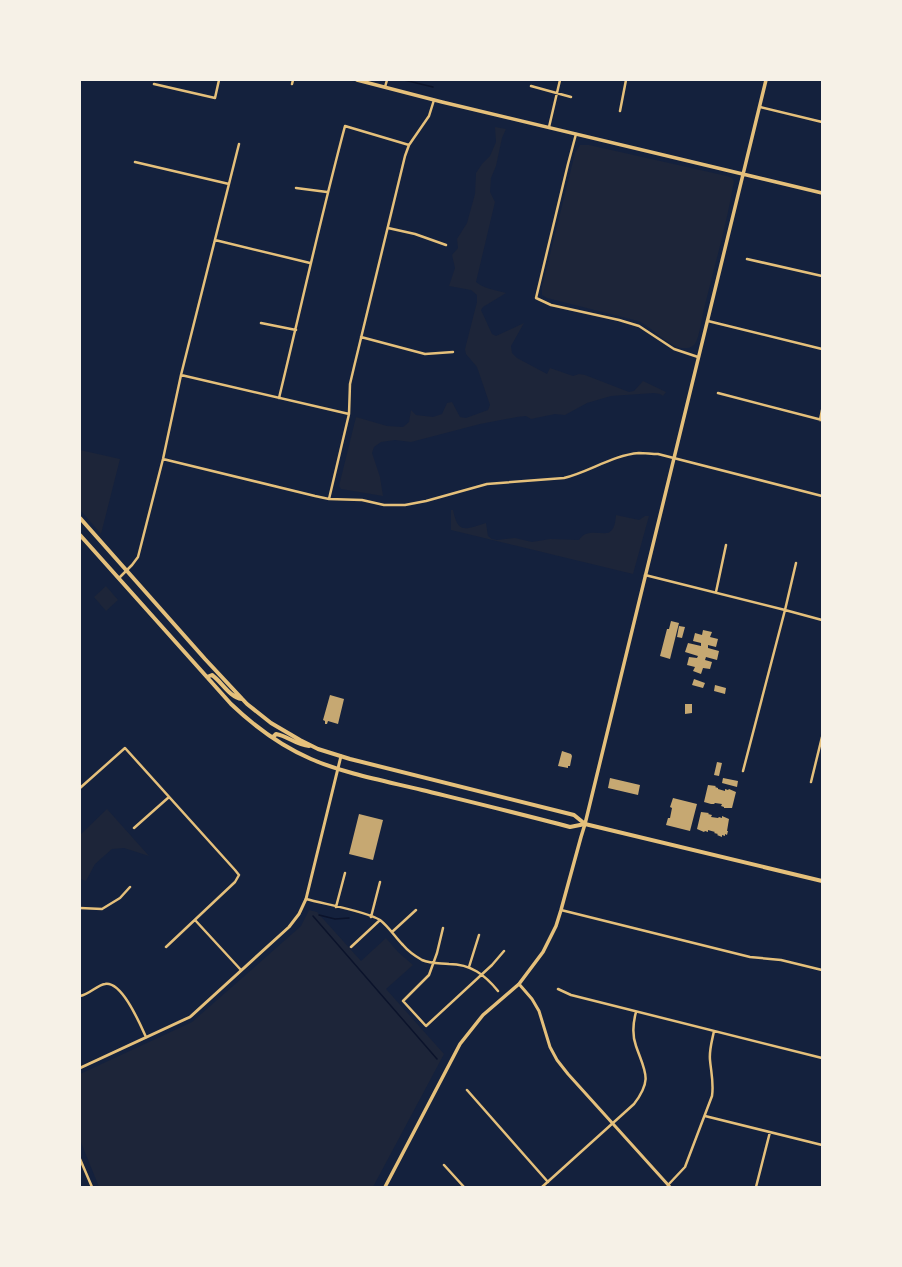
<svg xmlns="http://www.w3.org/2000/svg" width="902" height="1267" viewBox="0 0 902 1267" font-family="Barlow,sans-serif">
<rect width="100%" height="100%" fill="#14213d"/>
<!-- green -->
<path fill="#1d2539" d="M495 127 506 129 502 138 496 166 491 178 490 192 495 202 476 282C484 289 496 290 506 293L483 307 481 310 492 334 496 336 524 323 511 346 512 353 517 358 547 374 550 368 573 376 579 374 585 375 629 392 634 391 643 381 666 392 663 396 660 394 654 393 611 396 587 403 565 415 555 414 531 419 526 416 517 417 480 424 411 442 395 440 381 442 374 447 372 453 380 477 383 496 341 489 339 486 356 417 387 426 403 427 409 422 411 410 416 415 433 417 442 414 447 403 452 402 460 417 466 418 488 410 490 405 477 367 466 354 465 349 477 302V295L471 290 449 286 455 268 452 255 458 248 457 239 467 223 475 194 476 173 482 164 490 156 496 142Z
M580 145H589L727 176 732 178 734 181C727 223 715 264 705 305 702 315 700 336 695 344 693 346 690 348 687 348 670 350 653 327 638 321L547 298 542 295V287L575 153Z
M80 450 120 459 101 534 80 510Z
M451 510H453C458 535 466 529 486 523L488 536 492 539 497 540 515 538 532 542 550 539 579 540C586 529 597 534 608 533 615 529 615 523 616 515L639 520 645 516H649L633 574 451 530Z
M106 586 118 600 106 611 94 597Z
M107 809 149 856 124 848 112 849 95 864 86 881 80 879V835Z
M309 910 317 912 361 961 386 938 398 952 413 965 386 989 444 1054 373 1187H99L80 1140V1074L192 1022 301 926Z"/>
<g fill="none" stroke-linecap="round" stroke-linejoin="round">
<!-- stream -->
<path stroke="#0b132b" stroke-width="1.5" d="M404 80 433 87
M319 915 335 919 349 918
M313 916 437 1059"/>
</g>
<!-- building -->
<path fill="#c6a872" d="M671 621 679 623 670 659 660 656 667 629H669Z
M679 626 685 627 682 638 677 637Z
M703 630 712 632 710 637 718 639 716 647 708 645V648L719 651 717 660 706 657 705 660 712 662 710 669 703 668 701 674 693 671 695 667 687 665 689 657 697 658 698 656 685 652 688 643 701 646V643L693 641 695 633 702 635Z
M694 679 705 683 703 688 692 685Z
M715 685 726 688 725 694 714 691Z
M330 695 344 699 338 724 328 721 327 724H325V721L323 720Z
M685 704H692V713L685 714Z
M562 751 571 754 572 756 570 766H568V768L558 766Z
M717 762 722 763 719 776 714 775Z
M610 778 640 785 638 795 608 788Z
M723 778 738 781 737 787 722 783Z
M708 785 716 786 715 787 718 788V789L725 791V789L728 790 729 789 736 792 732 808H724V807L721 806 722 804 715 803 714 804H711L704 802Z
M673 798 697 804 690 831 666 825 668 818H670L672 808 670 807Z
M701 812 709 813 708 814 712 815 711 817 718 818 719 817 722 818V816L729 819 727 831H728L727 835 725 834V836L722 835V837L717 835 718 834 714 833 715 832 708 830V832L705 831 704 832 697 829Z
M359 814 383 820 373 860 349 854Z"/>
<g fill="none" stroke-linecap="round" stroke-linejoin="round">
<!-- minor -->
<path stroke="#e5c07b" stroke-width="2.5" d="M154 84 215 98 219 80
M292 84 293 80
M531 86 571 97
M385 87 387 80
M760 107 822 122
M620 111 626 80
M549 127 560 80
M576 134 568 164 536 298 551 305 619 320 639 326 674 349 698 357
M135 162 229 184
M296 188 327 192
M388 228 415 234 446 245
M215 240 310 263
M747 259 822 276
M708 321 822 349
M261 323 296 330
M361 337 425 354 453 352
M181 375 349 414
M718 393 822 420
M279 398C301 307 321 216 345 126L409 145
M820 420 822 410
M163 459 315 496 329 499 362 500 384 505H405L426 501 487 484 564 478C589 472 613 455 639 453 645 453 652 454 658 454L822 496
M329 499 349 414 350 384 354 367 405 156 409 145 429 116 434 100
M645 575 785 610 822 620
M119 578 132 565 138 557 163 459 181 375 239 144
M716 592 726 545
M743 771 785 610 796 563
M811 782 822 737
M80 788 125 748 235 870 239 875 235 882 166 947
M134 828 169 797
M306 899C324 904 366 911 380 920 389 927 395 937 403 945 408 951 415 956 422 960 431 964 440 963 449 964 471 964 485 975 498 991
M336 907 345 873
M80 908 102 909 120 898 130 887
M561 910 750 957 781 960 822 970
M371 917 380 882
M195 920 241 970
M443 928 437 953 429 975 403 1001 426 1026 492 965 504 951
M392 932 416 910
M351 947 380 920
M469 967 479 935
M558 989 571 995 822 1058
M80 996C90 994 97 985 105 984 122 981 140 1024 146 1037
M467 1090 548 1182
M705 1116 822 1145
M80 1159 92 1187
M444 1165 464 1187
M668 1185 685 1167 712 1096C714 1083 711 1072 710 1060 709 1050 712 1041 714 1031
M542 1187 634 1104C653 1079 645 1072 636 1046 632 1035 633 1023 636 1012
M756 1187 770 1132"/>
<!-- tertiary -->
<path stroke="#e5c07b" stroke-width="3" d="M519 984 532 999 539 1011 550 1047 557 1060 568 1074 670 1187
M80 1068 190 1017 289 927 299 914 306 899 341 756"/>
<!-- secondary -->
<path stroke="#e5c07b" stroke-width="3.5" d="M357 80 442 102 822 193
M385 1187 460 1044 483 1015 519 984 543 952 556 926 561 910 581 837 585 824 766 80"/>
<!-- primary -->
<path stroke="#e5c07b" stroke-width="4" d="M80 518 205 659 247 704 271 723 300 740 318 749 350 759 574 815 585 824 822 881
M80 535 231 704C254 726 281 746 311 759 346 774 385 781 422 790 471 802 521 814 570 827L585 824
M207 677 212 675C222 682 229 697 242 699
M273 737 276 734C288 736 296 745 309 746"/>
</g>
<!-- border -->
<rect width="902" height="1267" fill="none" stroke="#f6f1e7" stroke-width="162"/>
</svg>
